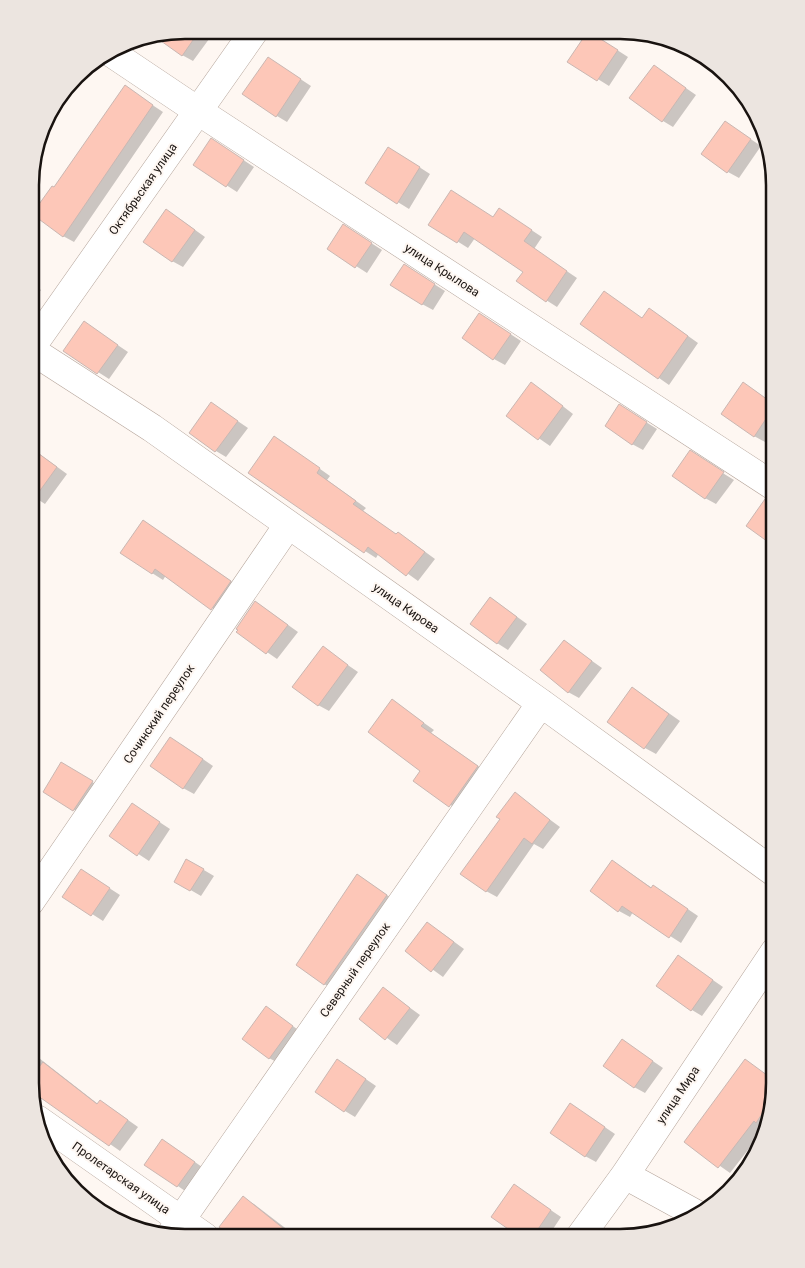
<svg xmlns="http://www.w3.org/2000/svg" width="805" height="1268" viewBox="0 0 805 1268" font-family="Roboto,sans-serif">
<rect width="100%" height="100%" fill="#fef7f2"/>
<!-- shadow -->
<path fill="#0003" d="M184 30H206L212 35 193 61 182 55Z
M589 32 628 57 609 86 569 61Z
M279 65 311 86 287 122 277 116Z
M654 66 696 95 673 127 663 121Z
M125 87 163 112 74 242 63 236 55 189Z
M725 122 761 146 739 178 728 172Z
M222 146 254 167 237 192 195 165Z
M399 154 430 174 409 209 367 183Z
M510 216 542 237 534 249 577 278 557 307 546 300 524 271 475 238 468 248 430 224Z
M177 217 205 237 183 267 172 261Z
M354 232 382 250 367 273 328 248Z
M415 272 445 291 433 310 422 304Z
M31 283 41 290 31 303Z
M604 292 643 319 660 316 698 343 669 385 582 324Z
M490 321 521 341 505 365 494 359Z
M85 323 128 352 109 379 65 351Z
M542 390 573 414 550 446 507 416Z
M754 390 775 405V427L765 442 754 436Z
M211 403 248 428 226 457 216 451Z
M630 412 657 429 643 450 632 444Z
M275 437 330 476 327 480 366 508 363 511 397 535 409 540 435 559 418 581 379 553 376 558 365 551Z
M31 448 67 474 45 504 31 495Z
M700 459 734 480 716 504 705 498Z
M144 521 241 588 222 615 166 575 163 580 152 573Z
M491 598 527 624 508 650 497 643Z
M256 602 298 632 277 659 238 632Z
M564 641 602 668 579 698 568 692Z
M323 648 358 672 329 711 318 705Z
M633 688 680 721 656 754 645 748Z
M393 701 434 730 431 733 488 773 461 812 415 781 422 771Z
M181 744 213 766 194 794 183 788Z
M62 763 97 785 79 813 44 791Z
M515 794 560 827 543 849 534 844 497 897 486 891 501 819Z
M132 804 170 829 149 861 111 836Z
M775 823V834L770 830Z
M187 860 214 876 201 896 175 881Z
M623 868 652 888 664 893 698 916 681 943 633 912 630 917 619 911Z
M358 875 397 902 335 990 324 984Z
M92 877 120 895 103 921 64 896Z
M438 930 464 949 443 977 407 951Z
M678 956 723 987 702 1016 692 1010Z
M384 989 420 1015 397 1045 360 1019Z
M266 1008 303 1033 280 1064 269 1058Z
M622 1040 663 1068 645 1093 634 1087Z
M30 1051 98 1104 111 1108 138 1127 120 1151 31 1089Z
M348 1067 376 1086 355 1117 345 1111Z
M775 1094 762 1132 730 1173 686 1142Z
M581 1111 615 1134 596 1162 585 1156Z
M173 1147 205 1169 188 1193 146 1164Z
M515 1186 561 1217 547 1238H523Z
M243 1198 254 1204 297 1237H234Z"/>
<!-- building -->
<path fill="#fdc7b8" stroke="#cab7b2" d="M182 30H200L182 56 154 36Z
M588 31 618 50 597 81 567 62Z
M268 57 301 79 276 117 242 94Z
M654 65 686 88 662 122 629 98Z
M125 85 153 105 63 237 32 214 52 186 54 187Z
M725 121 751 139 727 173 701 154Z
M211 138 244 160 226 187 193 165Z
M388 147 420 167 397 204 365 183Z
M451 190 493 217 499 208 532 230 524 241 567 271 546 302 516 281 523 272 464 232 457 243 428 225Z
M166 209 195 230 172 262 143 242Z
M343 224 372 243 355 268 327 249Z
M404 264 435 284 422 305 390 285Z
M604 291 642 318 649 308 688 336 658 379 580 324Z
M479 313 511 334 493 360 462 338Z
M84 321 118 345 97 374 63 351Z
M531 382 563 406 538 440 506 416Z
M743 382 775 405 754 437 721 414Z
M211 402 238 421 215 452 189 433Z
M619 404 647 422 632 445 605 426Z
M274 436 320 468 317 473 356 501 353 504 396 534 398 532 425 552 406 576 368 547 364 553 248 473Z
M31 448 57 467 31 503Z
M690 450 724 472 705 499 672 476Z
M765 499 775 503V547L746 526Z
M143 520 231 581 211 610 155 569 152 574 120 553Z
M490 597 517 617 497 644 470 624Z
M255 601 288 625 266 654 236 632 238 630 236 629Z
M564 640 592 661 568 693 540 670Z
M323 646 348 665 318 706 292 687Z
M632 687 669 714 644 749 607 722Z
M392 699 424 723 421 726 478 766 449 807 413 781 420 771 368 732Z
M170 737 203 759 183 789 150 766Z
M61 762 93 781 73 811 43 792Z
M515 792 550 820 532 844 524 838 486 892 460 874 500 819 496 817Z
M132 803 160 822 137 856 109 836Z
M186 859 204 869 190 891 174 882Z
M612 860 651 888 653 885 688 909 669 938 622 906 618 912 590 891Z
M81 869 110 888 91 916 62 897Z
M357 874 387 895 324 985 296 965Z
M427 922 454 942 431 972 405 951Z
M678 955 713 980 691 1011 656 986Z
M383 987 410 1008 385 1040 359 1019Z
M266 1006 293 1026 269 1059 242 1039Z
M622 1039 653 1061 634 1088 603 1066Z
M337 1059 366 1079 344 1112 315 1092Z
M745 1059 775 1081V1094L756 1123 754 1121 718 1168 684 1142Z
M43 1062 97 1104 100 1100 128 1120 109 1146 31 1091 30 1078Z
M570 1103 605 1127 585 1157 550 1133Z
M162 1139 195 1162 177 1187 144 1165Z
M514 1184 551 1210 532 1238H521L491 1217Z
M243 1196 294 1237H232L219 1227Z"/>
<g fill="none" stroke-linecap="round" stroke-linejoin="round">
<defs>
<path id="minor" d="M110 52 198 111 775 487
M31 348 255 30
M31 350 152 428 541 703 775 873
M30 902 288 525
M37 1119 205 1237
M625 1175 698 1215
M169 1237 541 703
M579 1238 625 1175 775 951"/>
</defs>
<!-- minor casing -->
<use href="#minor" stroke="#b4a49a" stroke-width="29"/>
<!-- minor -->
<use href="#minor" stroke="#fff" stroke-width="28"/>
</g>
<g text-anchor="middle" stroke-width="4" stroke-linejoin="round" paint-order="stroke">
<!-- street labels -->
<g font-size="12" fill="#191310" stroke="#fef7f2">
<text transform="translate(143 189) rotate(-55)" y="4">Октябрьская улица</text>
<text transform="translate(442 270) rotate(33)" y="4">улица Крылова</text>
<text transform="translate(406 608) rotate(35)" y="4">улица Кирова</text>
<text transform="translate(159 714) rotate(-56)" y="4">Сочинский переулок</text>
<text transform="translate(355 970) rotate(-55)" y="4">Северный переулок</text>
<text transform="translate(678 1095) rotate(-56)" y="4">улица Мира</text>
<text transform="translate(121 1178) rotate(35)" y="4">Пролетарская улица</text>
</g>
</g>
<!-- crop -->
<path d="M0 0H805V1268H0ZM185 39H620A146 146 0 0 1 766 185V1083A146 146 0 0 1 620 1229H185A146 146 0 0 1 39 1083V185A146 146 0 0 1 185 39Z" fill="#ece5e0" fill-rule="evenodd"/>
<path fill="none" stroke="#191310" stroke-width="2.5" d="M185 39H620A146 146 0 0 1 766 185V1083A146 146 0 0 1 620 1229H185A146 146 0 0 1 39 1083V185A146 146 0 0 1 185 39Z"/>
</svg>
